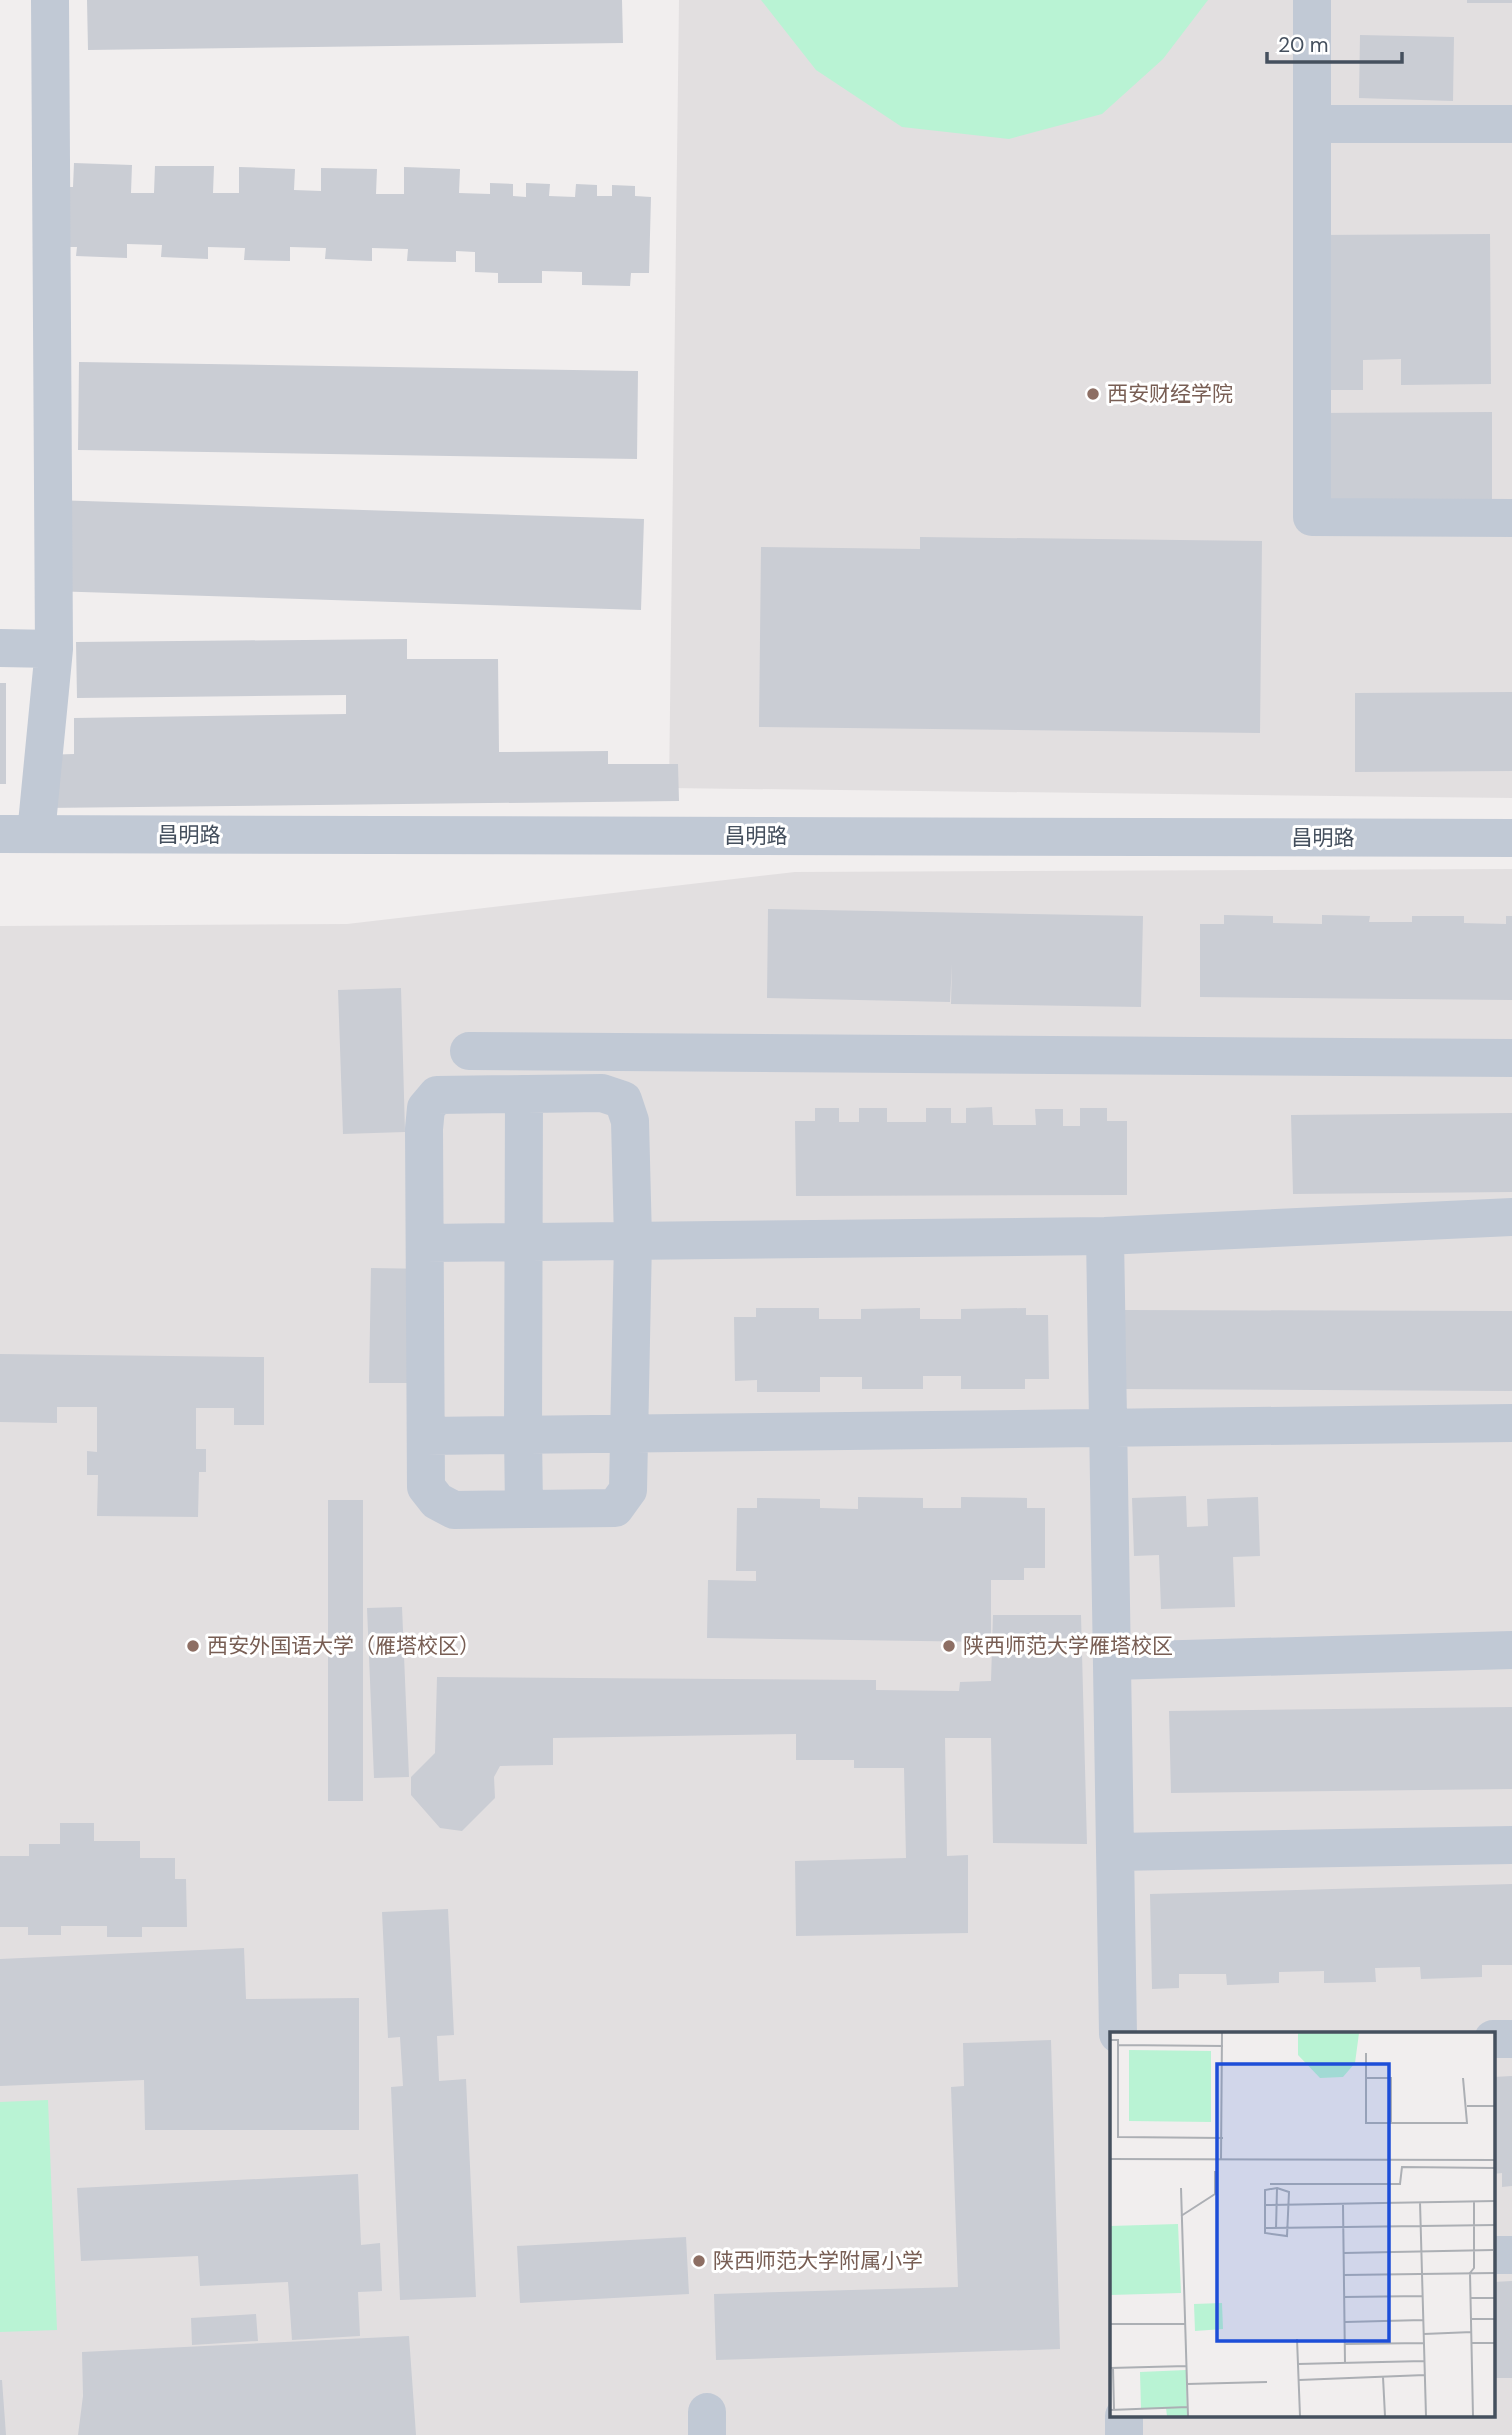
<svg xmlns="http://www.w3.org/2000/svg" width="1512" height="2435" viewBox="0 0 1512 2435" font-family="'DM Sans','Noto Sans SC',sans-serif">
<rect width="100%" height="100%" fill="#f1eeee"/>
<!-- education -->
<path fill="#e2dfe0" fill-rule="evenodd" d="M679 0H1512V798L669 788Z
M1512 869V2435H0V926L347 924 795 872ZM1111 2034H1493V2416H1111Z"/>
<!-- green -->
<path fill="#b9f3d4" d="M761 0H1208L1163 59 1102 114 1009 139 902 127 816 70Z
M48 2100 57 2330 0 2332V2102Z"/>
<!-- building -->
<path fill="#cacdd4" d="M87 0H622L623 43 88 50Z
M1467 0H1512V3H1467Z
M1360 35 1454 37 1453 101 1359 98Z
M74 163 132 165 131 193H154L155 166H214L213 193H239V167L295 169 294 190 321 191V168L377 169 376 194H404V167L460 169 459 193 490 194V183L513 184V196L526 197V183L550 184 549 196 575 197 576 184 597 185V196H612V185L635 186V196L651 197 649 273H631L630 286 582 285V272L542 271V283H498V273L475 272V252L456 251V262L407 261 408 249 372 248V261L325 259 326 248 290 247V261L244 260 245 248 208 247V259L161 257 162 245 127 244V258L76 256 77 247H57L59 187H73Z
M1490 234 1491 384 1401 385V359L1363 360V390H1317L1316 235Z
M79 362 638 371 637 459 78 450Z
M1492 412V514L1314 515 1313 413Z
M53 500 644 519 641 610 50 591Z
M920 537 1262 541 1260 733 759 727 761 547 920 549Z
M407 639V659H498L499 752 608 751V764H678L679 801 43 808 42 755 74 754V718L346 714V695L77 698 76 642Z
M0 683H6V784H0Z
M1512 692V771L1355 772V693Z
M768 909 1143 916 1141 1007 951 1004 952 964 950 1002 767 998Z
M1224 915 1273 916V923L1322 924V915L1370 916 1369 922H1412V916H1464V923L1506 924V916H1512V1000L1200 997V924H1224Z
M401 988 405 1132 343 1134 338 990Z
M992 1107 993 1125H1036L1035 1109H1063V1126H1080V1108H1107V1121H1127V1195L796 1196 795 1121H815V1108H839V1122H859V1108H887V1122H926V1108H951V1123H966V1108Z
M1512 1113V1192L1293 1194 1291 1115Z
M371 1268 432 1269 431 1383H369Z
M756 1308H819V1319H861V1309L920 1308V1319H961V1309L1026 1308V1315H1048L1049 1379H1025V1389H961V1376H923V1389H862V1377H820V1392H757V1380L735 1381 734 1317H756Z
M1125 1310 1512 1311V1391L1125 1389Z
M0 1354 264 1357V1425H234V1408H196V1449H206V1472H199L198 1517 97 1516 98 1475H87V1451L97 1452V1407H57V1423L0 1422Z
M1186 1496 1187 1527 1208 1526 1207 1499 1258 1497 1260 1556 1233 1557 1235 1607 1161 1609 1159 1555 1134 1556 1132 1498Z
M858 1497 923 1498V1508H961V1497L1027 1498V1508H1045V1568H1024V1580H991V1642L707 1638 708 1580 756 1581V1571H736L737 1508H757V1498L820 1499V1508L858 1509Z
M328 1500H363V1801H328Z
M402 1607 409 1777 374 1778 367 1608Z
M993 1615H1081L1087 1844 993 1843 991 1738H945L947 1856 968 1855V1933L796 1936 795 1861 906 1858 904 1768H854V1760H796V1734L553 1738V1765L500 1766 494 1777 495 1798 462 1831 440 1828 411 1795V1777L435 1753 437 1677 876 1680V1690L959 1691 960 1682 991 1681Z
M1512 1707V1789L1171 1793 1169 1711Z
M60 1823H94V1841H140V1858H175V1879H186L187 1927H142V1937H107V1926H61V1935H28V1927H0V1856H29V1844H60Z
M1512 1884V1965H1482V1977L1421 1979 1420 1967 1375 1968 1376 1982 1324 1983V1971L1279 1972V1983L1227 1985 1226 1974H1179V1988L1152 1989 1150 1894Z
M448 1909 454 2035 437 2036 439 2081 466 2079 476 2297 400 2300 391 2087 403 2086 400 2037 388 2038 382 1912Z
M244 1948 246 1999 359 1998V2130H145L144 2080 0 2086V1959Z
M1051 2040 1060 2349 716 2360 714 2294 958 2287 951 2087 964 2086 963 2043Z
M1512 2076V2186L1502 2187V2173L1493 2174V2077Z
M358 2174 361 2245 380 2243 382 2291 358 2292 360 2336 292 2340 288 2282 200 2286 198 2256 81 2261 77 2188Z
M686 2237 689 2294 520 2303 517 2246Z
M1512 2281V2378H1493V2282Z
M256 2314 258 2341 192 2345 191 2318Z
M409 2336 416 2435H78L83 2396 82 2352Z
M0 2380H2L6 2435H0Z"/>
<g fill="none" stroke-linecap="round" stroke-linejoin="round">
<!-- minor -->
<path stroke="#c1c9d5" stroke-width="38" d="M1312 0V517L1512 518
M1312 124H1512
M0 648 54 649
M0 834 1512 838
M36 834 54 649 50 0
M469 1051 1512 1058
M602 1093 623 1100 630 1121 633 1240 628 1490 615 1508 454 1510 437 1501 426 1487 424 1129 426 1108 437 1095Z
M524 1094 523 1434 524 1509
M1105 1236 1118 2034
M425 1243 1105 1236 1512 1217
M426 1436 1512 1423
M1112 1661 1512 1650
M1115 1852 1512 1845
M1493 2039H1512
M1493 2255H1512
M707 2412V2435
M1124 2416V2435"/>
</g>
<!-- markers -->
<g fill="#8d6e63" stroke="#fff" stroke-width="2.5">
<circle cx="1093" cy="394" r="7"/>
<circle cx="193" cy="1646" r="7"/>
<circle cx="949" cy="1646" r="7"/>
<circle cx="699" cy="2261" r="7"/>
</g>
<g text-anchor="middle" stroke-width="6" stroke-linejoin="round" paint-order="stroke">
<!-- education labels -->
<g font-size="21" fill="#785e54" stroke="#fff" text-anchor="start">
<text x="1107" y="401">西安财经学院</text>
<text x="207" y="1653">西安外国语大学（雁塔校区）</text>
<text x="963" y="1653">陕西师范大学雁塔校区</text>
<text x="713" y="2268">陕西师范大学附属小学</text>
</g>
<!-- street labels -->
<g font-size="21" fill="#45505e" stroke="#fff">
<text x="189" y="842">昌明路</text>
<text x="756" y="843">昌明路</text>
<text x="1323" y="845">昌明路</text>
</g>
</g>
<!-- overview -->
<g transform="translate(1110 2032)">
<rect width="385" height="385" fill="#f1eeee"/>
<path d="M188 1H249L245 31 233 45 210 46 188 23ZM19 18 101 19V90L19 89ZM68 192 71 261 0 263V194ZM112 271 113 297 85 299 84 272ZM76 338 77 384H57L56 376 31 377 30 340Z" fill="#b9f3d4"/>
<path fill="none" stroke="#acafb4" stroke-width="2" d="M0 8H8V105L113 106M8 13 113 14M256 21V91H357L353 46M256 46H281V91M357 74H385M0 127 385 128M111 127 112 1M160 152H290L292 135 385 136M71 156 78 384M167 156 179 160 177 204 155 201V158ZM310 170 316 384M155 173 385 169M233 173 235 331M71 184 105 162V139M155 196 385 193M166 197 167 156M234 221 383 218M234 243 385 241M234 265 313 264M360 266H385M361 287H385M235 290 313 288M0 292H75M314 302 362 300M187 307 190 384M362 311H385M235 312 314 311M188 332 314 329M0 336 77 334M3 336 4 378M273 345 275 384M189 348 315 343M77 352 157 350M0 378 78 375M363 384 360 241 364 236V170"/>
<path fill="#1d4ed8" fill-opacity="0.15" stroke="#1d4ed8" stroke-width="3.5" d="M107 32H279V309H107Z"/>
<rect width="385" height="385" fill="none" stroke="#45505e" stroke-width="3.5"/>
</g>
<!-- scale -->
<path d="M1267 52v10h135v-10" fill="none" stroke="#45505e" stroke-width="3.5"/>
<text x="1278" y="52" font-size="21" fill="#45505e" stroke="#ffffff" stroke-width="5" paint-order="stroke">20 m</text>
</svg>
